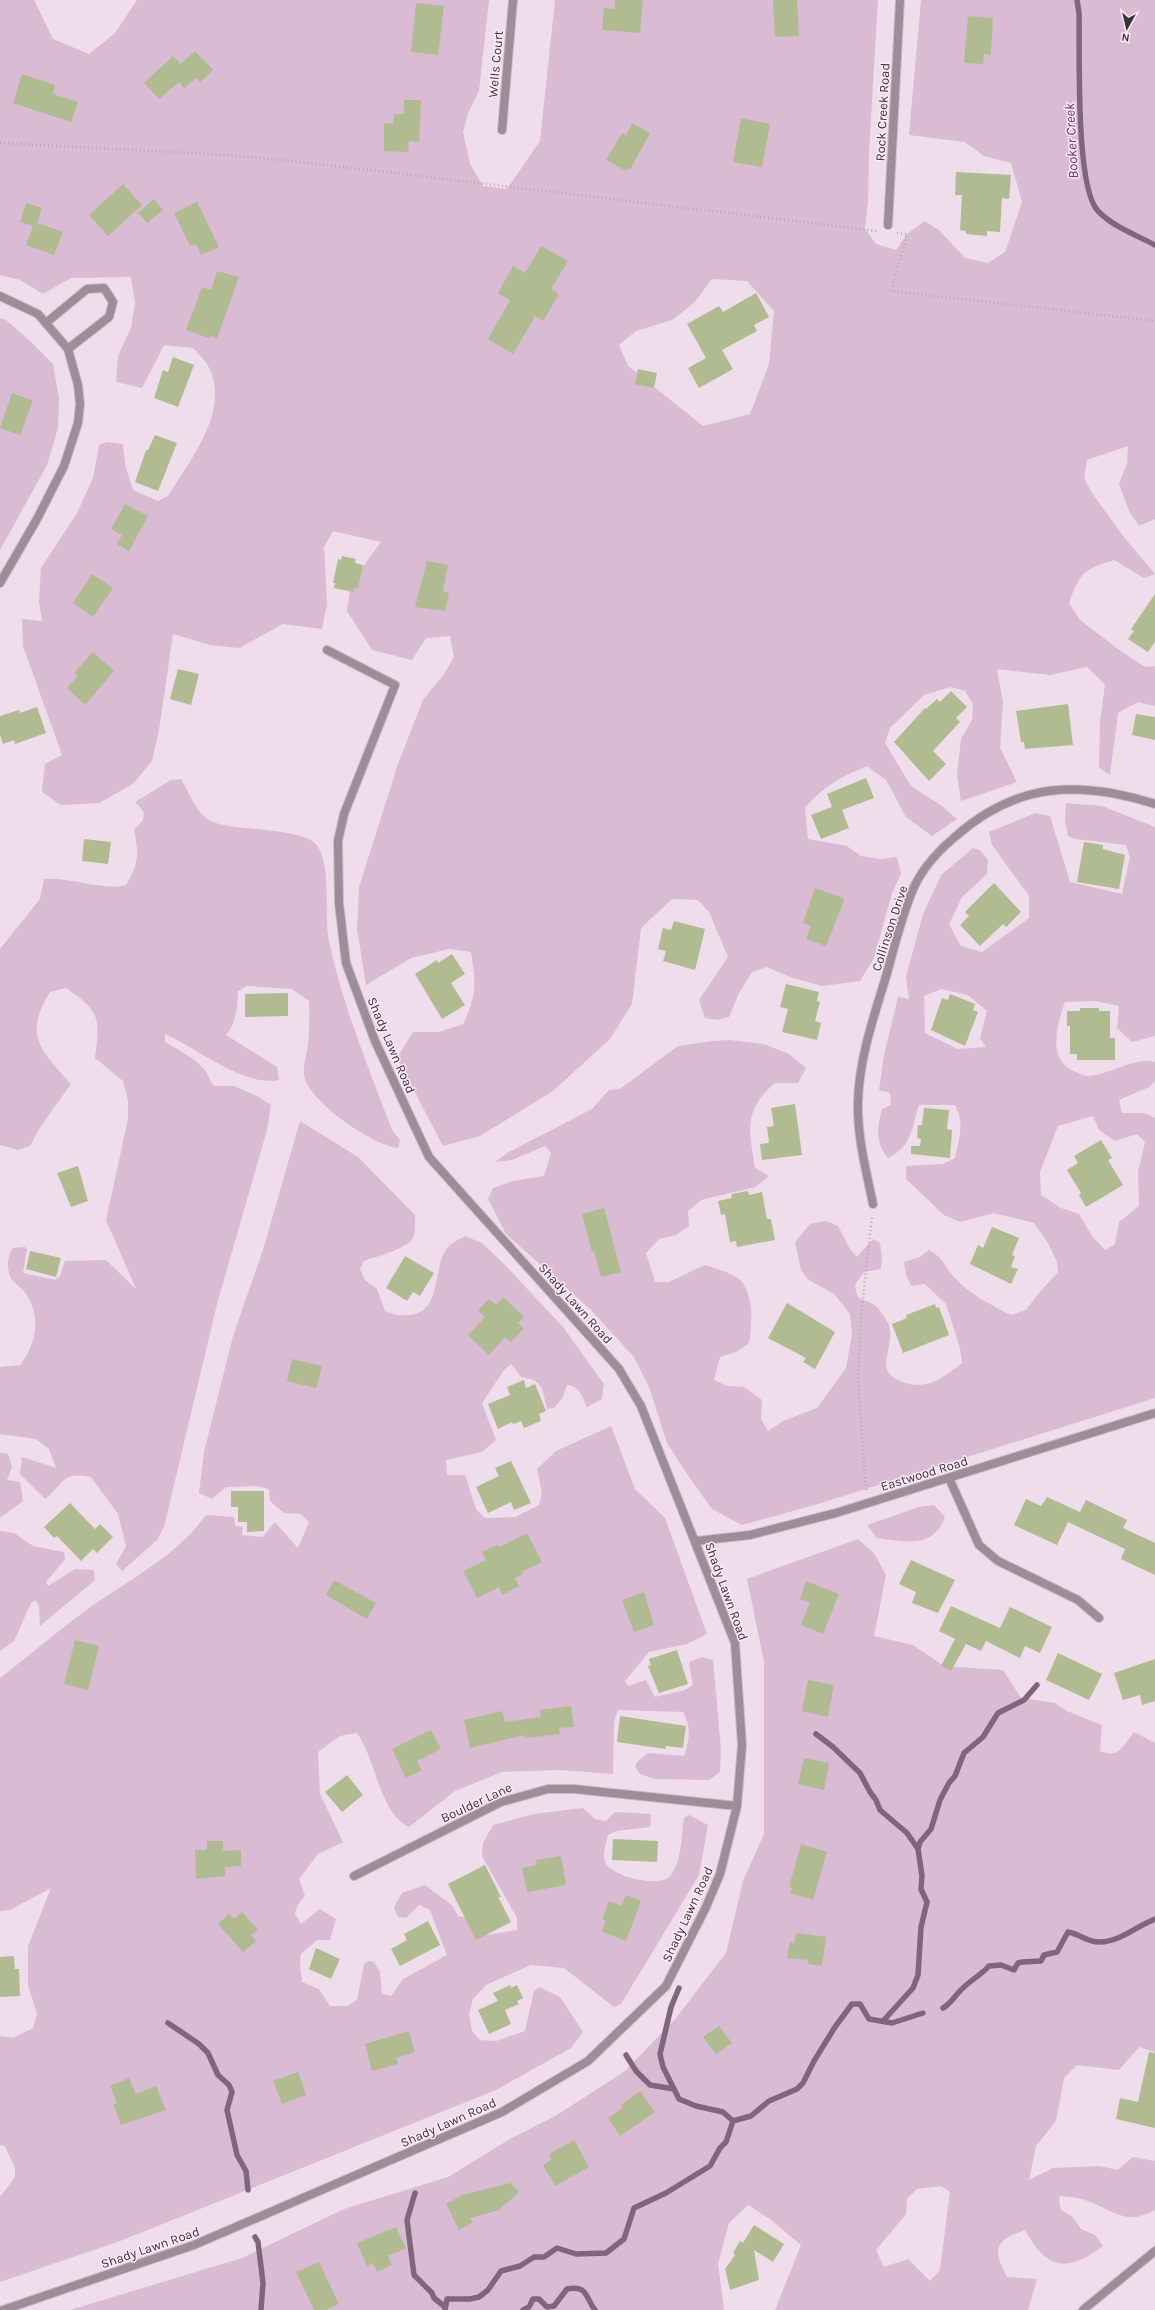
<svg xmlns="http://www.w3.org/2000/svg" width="1155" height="2310" viewBox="0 0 1155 2310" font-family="Karla,sans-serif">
<rect width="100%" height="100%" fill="#efddeb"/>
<!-- green -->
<path fill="#d9bbd3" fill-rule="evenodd" d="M0 0H34L53 39 89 54 115 33 137 0H489L479 91 468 113 463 132 470 164 483 186 507 189 540 141 555 0H878L869 152 868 200 865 229 876 244 896 250 907 234 925 221 940 231 965 258 988 263 1005 252 1022 202 1011 163 984 156 965 142 909 135 921 0H1155V519L1139 526 1129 511 1119 484 1127 464 1128 446 1087 460 1084 478 1092 493 1123 536 1155 574 1144 578 1114 560C1083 569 1080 573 1069 603L1080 620 1118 649 1145 667 1155 666V706L1138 702 1118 713 1110 775 1099 768 1100 723 1105 684 1087 667 1050 675 997 669 1003 702 1000 748 1017 782 961 801 957 775 961 739 972 720 973 704 965 691 951 687 924 695 890 728 885 743 911 786 942 806 957 819 932 836 906 817 886 780 867 766C839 778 825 785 805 808L808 839 847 846 861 856 880 859 897 857 901 874 892 893 874 958 860 981 822 986 790 977 767 967 752 972 739 993 729 1017 718 1020 705 1018 699 1000 728 957 709 912 698 900 672 899 641 928 632 1004 610 1039 553 1091 480 1136 443 1146 397 1058 413 1032H439L463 1024C477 995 476 984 471 952L449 949 411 958 366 985 357 929 359 887 398 764 423 700 444 674 454 657 450 636 426 638 412 660 372 650 347 611 351 583 381 542 333 531 324 547 327 604 322 629 283 624 239 648 210 645 173 634 159 730 152 761 133 784 99 803 61 805 42 792 45 764 62 755 23 646 22 619 42 621 39 601 41 568 77 513 93 478 99 445 107 442 123 444 125 464 133 490 158 501 168 496C190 460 233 408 207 364 203 358 198 353 193 348L164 345 142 388 116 382 118 356 131 328 135 303 131 277 71 278 43 294 20 280 0 275ZM712 279 747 281 774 311 769 364 750 414 703 426 628 366 619 345 636 331 672 320 694 303Z
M0 318 6 320 29 340 53 364 59 398 58 428 47 465 0 550Z
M181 779C189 792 197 816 213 822 233 831 307 827 318 847 332 871 323 918 330 946 344 1009 369 1069 392 1130L400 1140 398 1148C373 1146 307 1100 304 1075 303 1065 307 1054 308 1044 309 1030 310 1016 309 1001L292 989 247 986 238 991C237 1009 237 1021 226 1035L277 1067 279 1080C243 1087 197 1048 165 1034V1042C178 1050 195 1058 205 1070 209 1075 209 1081 214 1086H234L257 1096 271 1105 267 1130 217 1304 164 1527 157 1540 122 1571 116 1564 126 1546 118 1514 91 1477C60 1471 65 1484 45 1499L20 1474 22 1457 56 1468 49 1449 36 1439 0 1434V1367L20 1365C37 1343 42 1315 24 1291 21 1287 15 1284 12 1280 6 1271 7 1256 13 1248L25 1247 27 1249 23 1273 55 1280 60 1276 65 1261 106 1260 136 1289 106 1220 128 1119V1100L123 1081 95 1058C100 1018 101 1012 66 988L50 992C23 1036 41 1050 71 1084L41 1126 30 1146 18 1150 0 1145V949L40 899 44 879C72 877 101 891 126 885 139 864 139 854 134 830L143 820 144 812 135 802 171 780Z
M1066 803 1102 806 1155 827V1036L1132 1042 1117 1028 1119 1006 1096 1001 1065 1002C1057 1025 1046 1060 1076 1072 1080 1073 1085 1077 1090 1076 1112 1074 1133 1057 1155 1062V1081L1149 1087 1119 1100 1122 1113H1144L1155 1118V1398L818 1504 742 1525 712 1509 689 1477 667 1443 649 1387 634 1357 590 1309 506 1234 488 1199 493 1188 513 1181 544 1176 551 1153 545 1146 512 1160 495 1162 509 1152 592 1109 609 1090 620 1089 678 1046 713 1041 730 1040 764 1044 789 1054 806 1068 798 1083H775C743 1110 749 1131 755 1168L769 1176 755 1187 701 1200 688 1211 689 1226 676 1235 659 1239 646 1253 655 1282H669L705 1265C716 1269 734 1273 742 1282 754 1298 752 1325 749 1343L738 1351 720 1357 714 1380 727 1386 744 1387 762 1400 761 1419 768 1431 783 1421 817 1408 846 1368 852 1334 850 1314 834 1294 809 1280 801 1270 795 1242 810 1224 826 1221 838 1226 850 1249 857 1257 873 1239 880 1243 882 1258 881 1269 864 1272 855 1284C857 1302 860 1297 873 1304 878 1306 885 1318 888 1323 894 1336 886 1353 886 1365 887 1372 891 1377 896 1379 922 1393 941 1380 962 1363L960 1348 946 1304 925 1284 911 1286 906 1275 904 1262 920 1257 929 1250C945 1259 943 1265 954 1277 969 1294 991 1305 1011 1315L1026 1310 1038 1294 1058 1272 1057 1262 1048 1243 1034 1223 994 1213 960 1222 944 1215 906 1179V1166L943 1164 955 1158C959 1138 965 1124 955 1105H919C911 1128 913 1146 888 1158 875 1142 877 1128 882 1109L891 1105 890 1093 879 1090 884 1055 898 997 909 999 906 977 923 914 941 875 973 848 980 850 988 860 987 874 962 897 949 924 961 946 982 952 1029 918V896L992 845 989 832 1036 813 1050 816 1070 882 1122 894 1130 857 1126 845 1076 839 1068 836 1065 820ZM941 989 968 995 987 1011 980 1038 986 1047 958 1049 925 1033 924 996ZM1093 1116 1099 1130 1115 1141 1137 1134 1145 1142 1138 1172 1139 1206 1119 1222 1115 1244 1105 1250 1092 1236 1079 1214 1061 1208 1041 1195 1040 1172 1058 1126Z
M300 1121 358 1157 415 1215C415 1223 416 1232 412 1239 407 1249 374 1257 364 1261L360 1269 365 1280 377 1289 385 1311C393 1315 398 1315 406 1315 444 1316 431 1264 449 1246 453 1242 460 1239 465 1236L482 1243 504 1264 563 1327 604 1384 602 1399 587 1407C582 1396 581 1387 567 1385L563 1397 554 1408 547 1409C542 1389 544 1380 521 1377L511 1364 504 1370 482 1403 496 1440 482 1452 446 1460 447 1475H465L476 1509 485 1518 515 1517 539 1505 542 1493 537 1469 556 1451 611 1426 635 1489 665 1518 707 1634 687 1644 649 1652 625 1681 628 1686 646 1680 655 1697 685 1690 693 1685 689 1662 702 1657 713 1660 721 1750 720 1772 709 1780 654 1779 640 1774 635 1767 637 1762 648 1753 684 1756C689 1741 692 1728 683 1712L618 1710 614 1722 613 1774 559 1770 502 1772 455 1791 409 1827C380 1814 375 1757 357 1733L340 1736 318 1752 320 1794 343 1842 318 1854 299 1879 305 1896 297 1906 295 1914 301 1924 320 1909 336 1919 330 1940H317L301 1954 300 1966 302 1982 319 1989 330 2006H347L357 2000 364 1964 369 1961 374 1962 380 1972 382 1994 391 1996 403 1979 447 1955 430 1910 419 1905 406 1918 398 1917 394 1907 402 1893 425 1885 453 1906 458 1916 469 1918 488 1935 517 1930V1918L482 1856 483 1843 493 1825 534 1814 583 1808 595 1819 606 1821 615 1812 651 1814 650 1827 616 1831 608 1835C606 1844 602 1853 605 1862 611 1877 662 1889 671 1875 682 1860 681 1836 684 1818L689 1815 708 1825 699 1875 621 2004 614 2007 564 1968 531 1965 486 1985 473 1999 469 2014 472 2031 480 2040 496 2041 525 2031 534 1991 539 1987 560 1997 583 2032 571 2048 496 2090 120 2241 0 2282V2197L15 2177V2168L5 2146 0 2145V2036L13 2038 33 2028 37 2014 28 1985V1946L51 1888 10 1910 0 1911V1678C30 1655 59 1630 89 1608 128 1581 179 1554 206 1515L234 1517 235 1526 243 1527 242 1535 263 1537 275 1522 298 1548 309 1522 301 1514 284 1513 270 1501 269 1489 257 1486 226 1487 212 1499 199 1493 204 1452 233 1336 263 1250Z
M0 1453 8 1454 12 1467 7 1480 20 1482 23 1501 0 1518Z
M934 1505 945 1517C934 1549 904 1542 877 1538L867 1525 919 1507Z
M0 1531 14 1533 33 1546 64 1552 65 1559 46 1582 48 1586 75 1569 94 1570 95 1580 40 1626 39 1606 35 1600 31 1603 14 1641 0 1651Z
M858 1539 874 1553 886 1575 874 1636 913 1645 944 1666 1003 1670 1021 1698 1055 1703 1067 1711 1102 1725 1100 1751C1119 1759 1123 1746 1134 1732L1155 1743V2052L1139 2047 1119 2070 1077 2065 1064 2078 1056 2121 1036 2146 1029 2180 1053 2168 1099 2166 1118 2170 1133 2157 1155 2161V2210C1124 2227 1113 2209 1085 2200 1078 2197 1068 2197 1060 2196L1059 2200 1061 2210 1073 2217 1081 2229 1095 2235 1103 2246C1067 2273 1047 2270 1025 2230 995 2240 992 2249 1007 2277L1037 2279 1028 2310H775L801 2245 770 2219 748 2205 729 2223 718 2264 724 2310H70L242 2258 344 2209 448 2177 510 2139 557 2115 625 2071 676 2018 726 1953 743 1881 764 1834V1662L747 1579ZM941 2186 950 2192 940 2270 930 2281 908 2259 884 2267 876 2250 906 2214 907 2199 917 2189Z"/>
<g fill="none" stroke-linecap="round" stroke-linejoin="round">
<!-- stream -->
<path stroke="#80667c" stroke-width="5.5" d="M1077 0 1079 13C1080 51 1075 187 1098 211 1112 226 1136 235 1155 245
M816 1734 833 1747 860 1773 870 1792 876 1800 880 1810 907 1833 918 1849 922 1876 921 1889 927 1902 921 1927 918 1975 913 1988 883 2021
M918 1849 920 1842 931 1829 940 1800 949 1783 955 1776 964 1753 983 1737 998 1713 1024 1700 1037 1685
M679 1988 671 2007 660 2054 663 2067 679 2099 696 2106 723 2112 733 2121
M943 2008C952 2003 955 1995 963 1988 971 1980 981 1975 989 1966L1001 1965 1014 1970 1018 1963 1022 1962 1041 1961 1044 1955 1057 1952 1068 1932C1080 1934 1089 1943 1100 1942 1120 1942 1138 1925 1155 1919
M168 2023 199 2044 208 2053 218 2075 229 2085 232 2092 227 2110 237 2155 246 2171 248 2190
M626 2055 636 2071 650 2085 674 2089
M415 2193 407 2220 414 2275 432 2293 434 2298 445 2307
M255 2237 258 2242 263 2283 261 2310
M445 2310 447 2299H470L479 2297 488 2290 501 2271 520 2266 534 2257H544L557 2248 576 2254 606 2253 624 2239 634 2208 666 2193 710 2166 720 2148 726 2142 733 2121 751 2116 769 2101 797 2089 803 2083 814 2061 835 2027 852 2004H860L869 2019 892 2023 923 2013
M523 2310 529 2307 533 2299H539L547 2307 554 2306 567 2289C588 2285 585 2297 595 2310"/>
</g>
<!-- building -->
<path fill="#b1bb91" d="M615 0H643L640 33 602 30 604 8 615 9Z
M773 0H797L799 36 775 37Z
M416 3 444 6 438 55 411 52Z
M968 16 993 18 991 55 984 54 983 64 964 63Z
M195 51 213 70 200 82 196 78 184 88 179 82 159 99 144 83 173 56 181 64Z
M22 74 55 85 53 94 78 102 71 122 13 103Z
M404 100H421L419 142 409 141 408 152 384 151V123L393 124 394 114H404Z
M741 118 770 124 762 167 733 162Z
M632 123 650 133 630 170 627 168 626 171 606 160 622 133 626 135Z
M956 172 1011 175 1009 199 1002 198 1000 232 987 231V236L966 234V231L960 230 962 195H955Z
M123 184 142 205 108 236 89 215Z
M154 199 163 210 147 223 138 213Z
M197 202 219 247 201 255 196 244 190 246 174 213Z
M26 203 42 208 37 223 63 232 54 255 26 245 33 226 20 222Z
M541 246 568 261 551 289 559 294 543 321 535 316 513 354 488 339 510 300 498 293 513 266 525 273Z
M217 271 239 277 217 338 210 336 209 338 186 330 202 287 211 290Z
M756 293 769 317 754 325 757 331 722 350 733 369 699 388 688 368 706 358 687 324 719 306 723 312Z
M173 357 194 365 178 407 154 398 163 370 168 372Z
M638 369 657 373 654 388 635 384Z
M12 393 33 401 20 435 0 428Z
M155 435 177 443 158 491 135 482 146 450H148Z
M125 504 148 516 129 551 117 544 122 535 111 529Z
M342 556 356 559 355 563 363 565 358 588H355L354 592 334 588 335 583H333L338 559 341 560Z
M427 561 448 565 443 591 449 593 445 611 415 607Z
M92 574 113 588 93 617 73 603Z
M1155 594V642L1148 652 1128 639 1134 631 1131 629Z
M93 652 114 671 85 705 67 688 78 676 74 673Z
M178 669 199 674 191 705 170 699Z
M951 691 967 707 956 718 960 722 933 751 946 764 929 781 894 742 925 708 926 709 937 699 940 702Z
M1068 704 1073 745 1025 749 1024 742H1021L1016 711Z
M37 707 46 733 15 744 14 740 3 744 0 735V716L19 710 20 713Z
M1136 714 1155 717V740L1132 735Z
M866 778 874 798 842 810 849 828 821 839 811 815 832 807 827 794Z
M84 839 111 842 108 864 82 861Z
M1084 842 1103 845V849L1125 855 1119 889 1077 882Z
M994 883 1021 912 1006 927 1003 924 980 946 960 925 969 916 965 912Z
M815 888 843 898 844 901 826 946 806 939 811 926 803 923Z
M674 921 705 929 695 970 663 961 666 951 658 949 663 928 671 930Z
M452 954 465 974 451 983 465 1005 442 1019 415 974 437 960 438 963Z
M786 984 819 992 817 1001 820 1002 815 1021 821 1023 817 1040 782 1032 788 1009 780 1007Z
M288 993V1016L245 1017V994Z
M950 994 975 1004 973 1010 978 1012 965 1046 931 1030 942 998 948 1000Z
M1080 1008H1099V1011H1110V1038H1115V1060H1077V1054H1070V1026H1067V1011H1080Z
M795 1104 802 1155 762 1160 760 1144 769 1143 767 1127 774 1126 771 1108Z
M924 1108 949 1110 947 1129 952 1130 950 1158 911 1154V1146H920L921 1139 917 1138 918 1125H922Z
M1101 1140 1112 1158 1108 1160 1123 1185 1086 1207 1079 1195 1081 1193 1067 1170 1078 1163 1074 1156Z
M78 1166 88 1201 71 1207 57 1173Z
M748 1191 749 1195 762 1192 767 1219H771L775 1240 737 1247 736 1241 730 1242 725 1214 721 1215 718 1201 732 1198 731 1194Z
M604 1208 621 1272 601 1277 594 1251 592 1252 582 1214Z
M992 1227 1019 1238 1012 1255 1015 1256 1011 1267 1018 1269 1011 1284 970 1264 978 1245 983 1248Z
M30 1251 61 1258 56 1277 26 1269Z
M405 1256 434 1273 420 1296 413 1292 407 1301 386 1288Z
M503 1297 524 1317 518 1323 524 1328 511 1342 505 1337 489 1355 468 1335 485 1317 478 1310 489 1299 496 1305Z
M787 1303 835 1332 815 1369 803 1362 806 1358 768 1338Z
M935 1304 936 1308 939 1307 949 1335 903 1353 892 1324 907 1318 906 1315Z
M292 1359 322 1366 316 1388 287 1381Z
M524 1380 526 1388 535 1384 546 1411 539 1414 541 1421 524 1428 521 1421 513 1424 512 1422 498 1429 488 1404 510 1395 507 1387Z
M511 1461 531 1503 514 1510 511 1502 488 1513 476 1487 499 1476 495 1468Z
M231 1491H264V1531L247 1532V1522H238V1507H231Z
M1047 1497 1080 1512 1086 1500 1127 1520 1123 1528 1155 1543V1575L1121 1559 1125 1549 1068 1522 1057 1545 1014 1525 1026 1499 1041 1506Z
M70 1503 95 1529 100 1524 113 1537 97 1553 93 1549 81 1561 57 1536 54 1538 44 1527Z
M527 1533 542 1562 522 1572 523 1574 515 1578 519 1586 502 1595 499 1587 477 1598 463 1571 486 1560 482 1552 497 1545 499 1547Z
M911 1560 955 1580 938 1613 912 1603 916 1592 899 1584Z
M334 1580 376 1603 367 1619 326 1595Z
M806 1581 839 1594 823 1634 801 1625 810 1602 800 1599Z
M644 1592 654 1625 634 1632 622 1600Z
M951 1606 1000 1628 1010 1607 1052 1627 1040 1653 1025 1646 1020 1658 986 1641 981 1651 966 1644 951 1671 941 1666 955 1639 939 1631Z
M75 1640 99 1646 88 1690 64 1684Z
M677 1650 688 1684 659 1693 648 1666 651 1665 649 1659Z
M1058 1653 1102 1674 1089 1700 1046 1680Z
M1155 1659V1701L1142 1705 1140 1695 1123 1700 1114 1673Z
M808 1680 834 1685 828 1717 802 1711Z
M571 1706 574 1727 559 1728 560 1734 525 1738V1735L470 1748 464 1720 502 1711 505 1722 541 1717 540 1710Z
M620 1716 686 1726 683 1748 666 1746V1749L617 1742Z
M431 1730 441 1749 417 1761 422 1770 406 1778 392 1749Z
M804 1758 829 1763 824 1790 798 1784Z
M347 1775 363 1795 342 1812 325 1792Z
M613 1839 658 1841 657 1862 612 1860Z
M207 1841H223V1851L241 1850V1866L225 1867V1876L196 1879 195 1850H207Z
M801 1844 827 1852 813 1900 790 1893 792 1888 789 1887Z
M561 1856 566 1885 527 1892 522 1868 537 1865 536 1860Z
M485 1865 501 1897H498L511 1922 476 1940 448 1884Z
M626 1895 641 1901 626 1941 601 1931 606 1921 602 1919 609 1901 622 1906Z
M242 1912 258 1930 251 1935 256 1941 243 1952 218 1924 229 1914 234 1919Z
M428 1921 440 1945 400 1966 391 1949 407 1940 404 1934Z
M796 1933 826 1937 822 1966 808 1964V1960L787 1958 790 1942 794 1943Z
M316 1948 340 1959 331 1979 309 1969Z
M14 1956 15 1969H19L20 1996 0 1997V1957Z
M510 1985 511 1988 517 1985 523 1998 517 2001 519 2004 505 2010 511 2024 489 2034 478 2010 498 2001 493 1993Z
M719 2026 732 2043 716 2054 703 2037Z
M409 2031 415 2052 396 2058 398 2064 372 2071 365 2044Z
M1149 2052 1155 2053V2128L1116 2119 1120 2098 1138 2102Z
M298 2072 306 2095 282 2104 273 2081Z
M129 2078 136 2094 156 2086 166 2110 121 2125 113 2104 117 2103 110 2086Z
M640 2091 655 2112 620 2136 608 2118 623 2108 621 2105Z
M574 2140 589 2167 555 2186 543 2165 551 2160 549 2154Z
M511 2183 519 2192 499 2210 470 2218 472 2223 459 2230 446 2204 462 2195Z
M754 2225 784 2244 773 2262 754 2250 759 2280 730 2290 725 2269 735 2255 733 2253 740 2241 743 2243Z
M396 2227 406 2248 388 2256 392 2265 377 2272 373 2263 367 2266 357 2243Z
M319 2262 339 2304 326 2310H314L296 2272Z"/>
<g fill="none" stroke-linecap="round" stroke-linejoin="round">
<defs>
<path id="street" d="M502 130 513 0
M888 225 900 0
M0 296 38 314 68 349 78 385 80 404 78 423 64 466 37 519 0 583
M46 323 87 289 104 288 113 302 109 317 68 349
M873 1204C866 1170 857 1136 858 1102 859 1060 873 1019 885 980 894 949 901 917 914 887 923 868 940 849 956 836 1017 782 1080 780 1155 804
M949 1478 979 1545 998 1561 1078 1600 1099 1618
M696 1541 750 1535 836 1513 1155 1413
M354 1876 501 1802 548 1789H574L737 1806
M3 2310 194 2245 502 2112 588 2061 666 1986 706 1907 720 1874 737 1806 742 1745 735 1643 641 1406 619 1369 429 1157 375 1041 346 963 339 903 338 841 344 814 395 685 327 650
M1083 2310 1155 2251"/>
</defs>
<!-- street casing -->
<use href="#street" stroke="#cbbbc7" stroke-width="10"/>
<!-- path -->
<path stroke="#b6a8b3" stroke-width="2.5" stroke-dasharray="1 3" stroke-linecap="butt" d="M0 143 228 155 311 163 878 231
M897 233 907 234 891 291 1155 321
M866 1490 858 1378 861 1317 872 1216"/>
<!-- street -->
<use href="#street" stroke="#9c8d99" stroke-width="8"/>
</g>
<g text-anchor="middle" stroke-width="3" stroke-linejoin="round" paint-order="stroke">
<!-- street labels -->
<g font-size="13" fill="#393237" stroke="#fceaf8">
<text transform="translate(495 64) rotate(-85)" y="5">Wells Court</text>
<text transform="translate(882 112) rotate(-87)" y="5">Rock Creek Road</text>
<text transform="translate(889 928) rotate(-72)" y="5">Collinson Drive</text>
<text transform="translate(392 1045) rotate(67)" y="5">Shady Lawn Road</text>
<text transform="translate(576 1303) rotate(48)" y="5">Shady Lawn Road</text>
<text transform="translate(924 1473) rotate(-17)" y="5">Eastwood Road</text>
<text transform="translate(727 1591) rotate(70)" y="5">Shady Lawn Road</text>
<text transform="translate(476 1802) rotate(-25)" y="5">Boulder Lane</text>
<text transform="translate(687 1914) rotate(-65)" y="5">Shady Lawn Road</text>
<text transform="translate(448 2122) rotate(-24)" y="5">Shady Lawn Road</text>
<text transform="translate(150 2247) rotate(-19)" y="5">Shady Lawn Road</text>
</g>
<!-- water labels -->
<g font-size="14" font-style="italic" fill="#61325a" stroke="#fceaf8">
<text transform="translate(1071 141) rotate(-93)" y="5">Booker Creek</text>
</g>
</g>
<!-- north arrow -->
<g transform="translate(1127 28) rotate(188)" stroke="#fceaf8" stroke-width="3" paint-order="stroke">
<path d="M0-3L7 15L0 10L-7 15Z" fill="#393237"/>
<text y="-6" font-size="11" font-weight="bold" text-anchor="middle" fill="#393237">N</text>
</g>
</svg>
